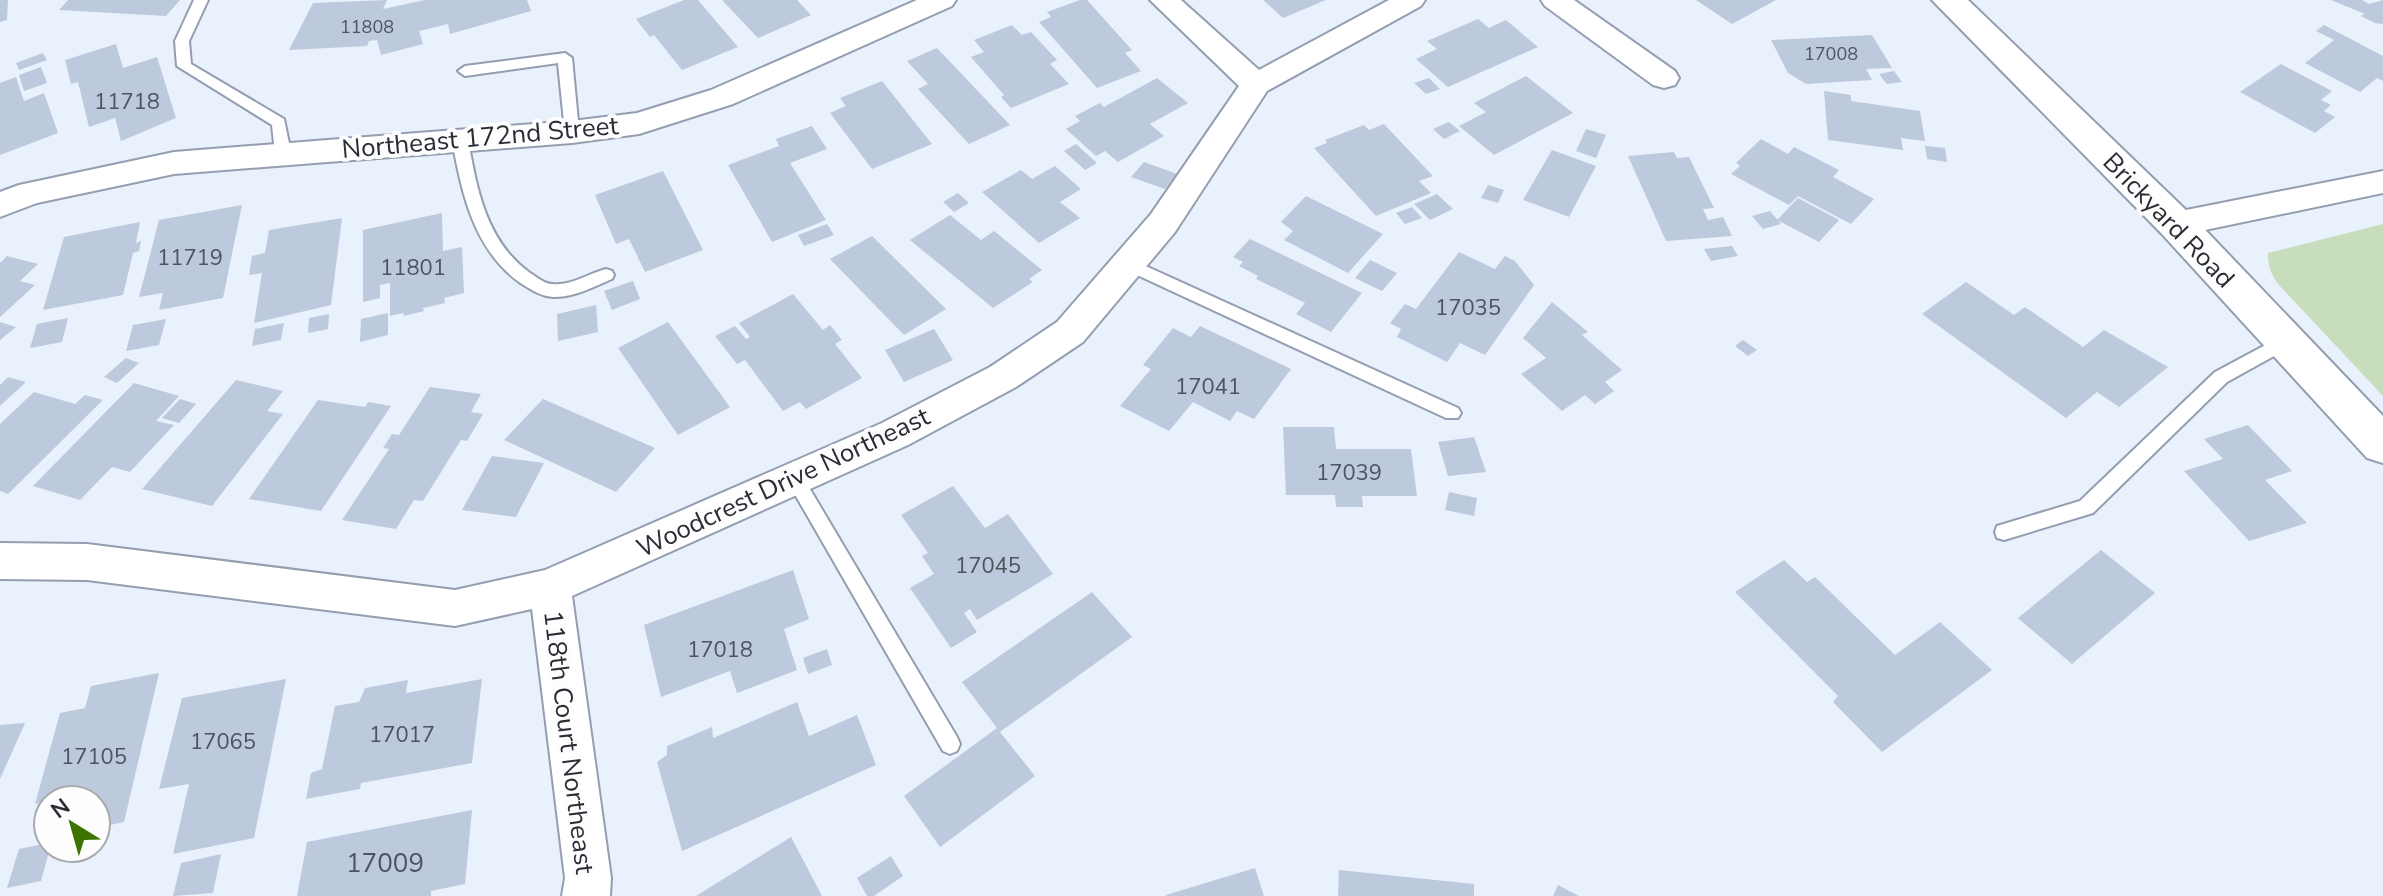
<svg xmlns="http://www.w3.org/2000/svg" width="2383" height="896" viewBox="0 0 2383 896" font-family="'Nunito Sans',sans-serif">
<rect width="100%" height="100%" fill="#e9f1fd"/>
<!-- green -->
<path fill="#c8ddbc" d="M2383 224V396L2279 285C2271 275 2268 267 2268 253Z"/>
<!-- building -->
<path fill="#bdc9dc" d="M0 0H8L7 20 0 22Z
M68 0H180L166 16 59 10Z
M387 0 383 9 425 0H527L531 11 450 34 448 24 419 31 423 44 381 55 377 40 369 41 367 46 289 50 313 3Z
M684 0H698L738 47 682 70 654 35 650 37 636 19Z
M722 0H797L811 15 758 38Z
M1080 0H1087L1132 50 1125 53 1141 71 1097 88 1039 22 1051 17 1047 12Z
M1263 0H1326L1283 18Z
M1696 0H1776L1732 24Z
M2331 0H2362L2369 4 2383 0V24L2375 23 2361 16 2365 14Z
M1478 19 1489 28 1506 20 1538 47 1448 87 1416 59 1437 49 1427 41Z
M1012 25 1022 35 1031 32 1057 60 1050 64 1069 84 1011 108 1001 97 1004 95 971 57 984 52 974 40Z
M2324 25 2383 56V81L2377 78 2360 92 2305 63 2334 40 2316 31Z
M1872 35 1892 68 1866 69 1872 80 1806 84 1788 73 1771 40Z
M116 44 123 68 157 57 176 118 121 141 115 118 89 127 78 82 71 84 65 60Z
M937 48 1010 125 969 144 918 89 928 84 907 61Z
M43 53 47 60 19 70 16 63Z
M2281 64 2332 91 2321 100 2331 105 2324 111 2335 117 2315 133 2240 92Z
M41 67 47 83 24 91 19 75Z
M1894 71 1902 82 1887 84 1879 74Z
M1526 76 1573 113 1494 155 1459 126 1486 112 1474 103Z
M16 77 24 101 44 93 58 133 0 155V83Z
M1157 78 1188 103 1150 124 1164 136 1118 162 1105 151 1096 156 1066 129 1080 121 1075 116 1100 103 1104 107Z
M1429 78 1440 89 1426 94 1414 83Z
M882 81 932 144 872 169 830 113 846 106 840 98Z
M1824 91 1851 95V101L1920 111 1925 141 1901 138 1903 150 1828 140Z
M1449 122 1460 131 1444 139 1433 129Z
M1384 124 1433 176 1419 181 1431 193 1376 216 1314 148 1327 143 1325 140 1364 125 1369 130Z
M812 126 827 149 790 163 826 220 772 242 728 165 779 146 776 139Z
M1586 129 1606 135 1596 158 1576 151Z
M1761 139 1788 154 1794 147 1839 170 1833 177 1874 199 1851 224 1798 196 1789 205 1731 174 1740 166 1736 163Z
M1076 144 1097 163 1085 170 1064 151Z
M1925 146 1945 148 1947 162 1927 159Z
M1552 150 1596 166 1569 217 1523 200Z
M1674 152 1677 158 1689 157 1714 208 1703 209 1708 220 1723 217 1732 236 1666 241 1628 156Z
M1144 162 1177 174 1165 189 1131 177Z
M1055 166 1081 189 1060 202 1080 218 1039 243 982 192 1021 170 1032 179Z
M663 171 703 250 645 272 629 239 616 244 595 195Z
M1488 185 1504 190 1498 203 1481 198Z
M958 193 969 203 954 212 943 202Z
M1437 194 1453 209 1430 220 1414 204Z
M1306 196 1383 234 1348 273 1284 240 1293 231 1281 222Z
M1798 198 1839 220 1819 242 1777 220Z
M242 205 223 298 159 310 163 293 139 297 159 220Z
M1412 207 1422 218 1405 224 1396 213Z
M1770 211 1781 224 1763 229 1752 216Z
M442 213 443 251 462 247 464 293 444 298 445 303 423 308 424 311 404 316 403 313 390 316V283L380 285V298L363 302V230Z
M950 215 981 240 994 231 1042 270 1029 279 1033 282 993 308 910 240Z
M342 218 331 305 254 323 262 273 249 275 252 256 265 253 269 230Z
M140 222 136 243 141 241 139 251 133 253 123 295 43 310 64 237Z
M827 224 834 235 804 246 798 235Z
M872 236 946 309 904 335 830 259Z
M1250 239 1362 293 1331 332 1296 314 1305 303 1256 279 1258 276 1239 266 1243 262 1233 257Z
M1732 246 1738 256 1711 261 1704 249Z
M1459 252 1495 269 1505 256 1515 261 1534 285 1485 355 1460 343 1447 362 1397 337 1401 329 1390 323 1405 304 1416 309Z
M7 256 38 264 20 281 35 285 0 317V263Z
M1370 260 1397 273 1382 291 1355 278Z
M633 281 640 299 612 310 604 291Z
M1966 282 2014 315 2025 307 2083 347 2104 330 2168 367 2119 407 2097 392 2066 418 1922 314Z
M793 294 823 330 830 325 842 340 835 344 862 378 806 409 800 402 783 411 745 360 737 364 715 336 735 326 746 339 750 337 739 323Z
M1552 302 1588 332 1582 335 1622 370 1605 382 1614 391 1595 404 1585 395 1562 411 1521 374 1546 358 1523 338Z
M596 305 598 332 558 341 557 314Z
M388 313V335L360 342 361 319Z
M329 314 328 329 308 333 309 318Z
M68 318 62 342 30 348 37 324Z
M166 319 159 345 126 351 133 325Z
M0 322 16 327 0 340Z
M668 322 730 407 678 435 618 348Z
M284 323 281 340 252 346 255 329Z
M1200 326 1291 369 1254 419 1237 411 1230 421 1193 402 1169 431 1120 406 1151 369 1143 365 1173 328 1191 337Z
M934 329 953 360 904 382 885 350Z
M1743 340 1757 350 1748 356 1735 346Z
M126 358 139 363 117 383 104 377Z
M8 377 26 382 0 406V385Z
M236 380 283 391 267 411 283 414 212 506 142 489Z
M134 383 179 396 156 421 174 425 130 472 112 467 80 500 33 486Z
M430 387 481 394 471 412 483 414 467 441 461 440 423 501 414 500 396 529 342 520 389 449 383 448 392 434 399 435Z
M34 392 75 404 85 395 103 400 8 494 0 491V424Z
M180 399 196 404 179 423 162 418Z
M543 399 655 448 616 492 504 440Z
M318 400 365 407 368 402 391 406 321 511 249 499Z
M2248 425 2292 471 2265 480 2307 523 2249 541 2184 471 2223 459 2204 439Z
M1283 427H1334L1336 449H1411L1417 496H1362L1363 507H1336L1335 495H1286Z
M1474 437 1486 472 1448 476 1438 442Z
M492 456 544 463 516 517 462 510Z
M953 486 985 528 1008 514 1053 574 977 620 970 609 964 613 977 632 951 648 910 588 934 574 922 556 928 553 901 515Z
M1449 492 1477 498 1474 516 1445 510Z
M2101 550 2155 593 2072 664 2018 618Z
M1784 560 1807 582 1815 577 1895 655 1940 622 1992 670 1882 752 1833 702 1838 696 1735 592Z
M793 570 809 619 784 629 797 670 737 693 730 671 661 697 644 625Z
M1092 592 1132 637 1000 732 1035 776 940 847 904 796 997 728 962 682Z
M827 649 832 665 808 674 803 658Z
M159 673 124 822 96 828V800H48L35 804 60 713 85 708 91 686Z
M286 679 254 838 173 854 189 784 159 789 182 698Z
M482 679 472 763 361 783 360 789 306 799 311 773 322 769 335 706 359 702 365 688 408 680 406 693Z
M797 702 809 736 857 715 876 765 682 851 657 762 667 755V746L712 727 713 738Z
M25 723 0 779V725Z
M472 810 465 884 431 891V896H297L307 842Z
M791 837 822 896H696Z
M48 843 50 848 41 881 7 888 19 849Z
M221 854 213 893 173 896 181 863Z
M891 856 903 876 874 896H867L857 878Z
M1255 868 1264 896H1166V895Z
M1339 870 1474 884V896H1338Z
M1558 885 1579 896H1553Z"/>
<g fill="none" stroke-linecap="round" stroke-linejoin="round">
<defs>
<path id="lane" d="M194 0H208L189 41 191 64 284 119 291 153 288 157H278L275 153 272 125 177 66 175 41Z
M565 53 572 58 579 132 572 137 565 132 558 63 465 76 458 71 465 66Z
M460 135 468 140C477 190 486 241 530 273 537 277 544 284 552 284 571 286 588 274 606 269L612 271 614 275 612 279C593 287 573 298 553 297 540 296 530 289 519 282 473 248 462 193 452 140Z
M1128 258 1458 408 1461 413 1458 418H1446L1122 268 1120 264Z
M2286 334 2292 336 2294 341 2292 346 2227 382 2093 513 2004 540 1997 538 1995 532 1997 526 2080 501 2215 372Z
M795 471 801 474 957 737 960 744 957 751 950 754 943 751 789 484 786 479 789 474Z"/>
<path id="street" d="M917 0H956L952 6 733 104 639 134 572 143 174 174 37 203 0 217V192L19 185 174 152 572 121 637 113 711 90Z
M1150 0H1181L1259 70 1389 0H1425L1421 6 1267 91 1175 232 1083 342 1016 387 908 445 572 596 611 878 610 896H562L565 878 532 609 455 626 87 580 0 579V543L87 544 455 590 545 570 882 423 990 367 1057 322 1151 214 1239 86Z
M1541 0H1574L1675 71 1679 78 1675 85 1664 88 1653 85 1545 6Z
M2383 171V193L2176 236 2164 233 2159 224 2164 215 2176 212Z"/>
<path id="secondary" d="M1932 0H1968L2190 214 2383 416V463L2367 458 2162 234Z"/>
</defs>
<!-- lane casing -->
<use href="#lane" stroke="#939eb0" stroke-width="4"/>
<!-- street casing -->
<use href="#street" stroke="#939eb0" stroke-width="4"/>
<!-- secondary casing -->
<use href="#secondary" stroke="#939eb0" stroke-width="4"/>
<!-- lane -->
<use href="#lane" fill="#fff" fill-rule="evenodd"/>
<!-- street -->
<use href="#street" fill="#fff" fill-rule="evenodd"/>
<!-- secondary -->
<use href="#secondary" fill="#fff" fill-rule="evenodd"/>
</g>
<g text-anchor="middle" stroke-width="8" stroke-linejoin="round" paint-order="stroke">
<!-- far-number labels -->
<g font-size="18" fill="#4e545f">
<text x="367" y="33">11808</text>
<text x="1831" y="60">17008</text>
</g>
<!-- number labels -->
<g font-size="22" fill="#4e545f">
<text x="127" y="109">11718</text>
<text x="190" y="265">11719</text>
<text x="413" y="275">11801</text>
<text x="1468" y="315">17035</text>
<text x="1208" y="394">17041</text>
<text x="1349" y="480">17039</text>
<text x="988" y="573">17045</text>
<text x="720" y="657">17018</text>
<text x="402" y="742">17017</text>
<text x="223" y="749">17065</text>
<text x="94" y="764">17105</text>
</g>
<!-- street labels -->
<g font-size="26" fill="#292d35" stroke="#fdfdfd">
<text transform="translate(480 137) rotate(-5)" y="9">Northeast 172nd Street</text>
<text transform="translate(2169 220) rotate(46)" y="9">Brickyard Road</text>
<text transform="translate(783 482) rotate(-25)" y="9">Woodcrest Drive Northeast</text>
<text transform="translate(569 742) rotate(83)" y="9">118th Court Northeast</text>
</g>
<!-- near-number labels -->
<g font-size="26" fill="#4e545f">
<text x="385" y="872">17009</text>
</g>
</g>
<!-- north arrow -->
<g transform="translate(72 824) rotate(323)"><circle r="38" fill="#fdfdfd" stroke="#a8aaad" stroke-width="2"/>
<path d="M0-6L14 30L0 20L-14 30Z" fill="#3c7402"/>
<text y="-12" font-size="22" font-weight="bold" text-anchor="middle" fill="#292d35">N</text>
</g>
</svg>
